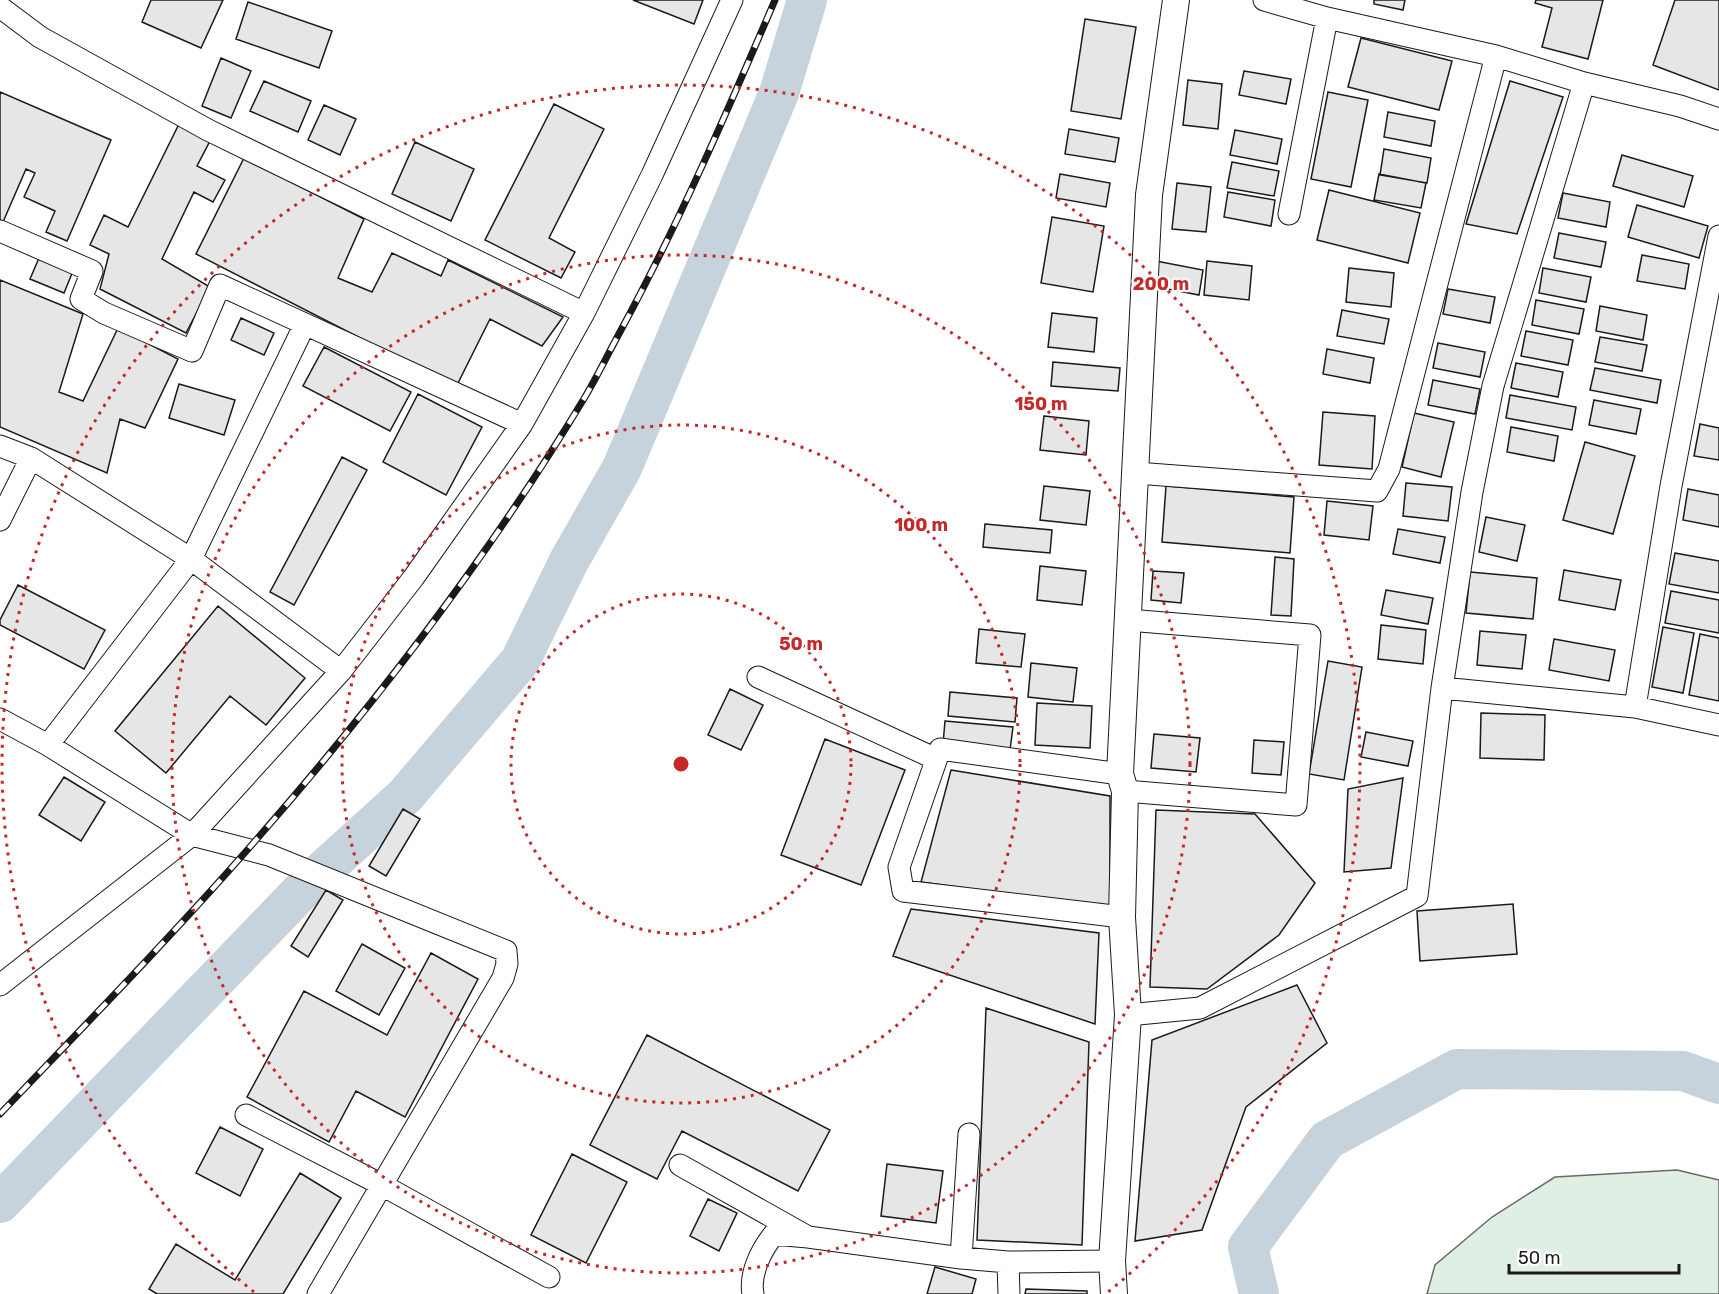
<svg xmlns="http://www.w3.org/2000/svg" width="1719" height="1294" viewBox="0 0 1719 1294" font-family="Rubik,sans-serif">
<rect width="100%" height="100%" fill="#fff"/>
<!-- green -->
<path fill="#e0efe3" stroke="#6a6a6a" stroke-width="1.5" d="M1677 1170 1719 1180V1294H1427L1435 1265 1492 1217 1555 1177Z"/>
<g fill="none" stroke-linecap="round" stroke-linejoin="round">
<!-- river -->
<path stroke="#c6d2dc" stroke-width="40" d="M0 1203 310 882 405 796 520 661 569 561 622 468 779 93 807 0
M1259 1294 1248 1247 1327 1140 1457 1069 1683 1071 1719 1084"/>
</g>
<!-- building -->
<path fill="#e6e6e6" stroke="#1a1a1a" stroke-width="1.5" d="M151 0H223L201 48 142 22Z
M633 0H703L694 24Z
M1374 0H1405L1403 10 1374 4Z
M1536 0H1603L1588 59 1542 47 1552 8 1535 3Z
M1675 0H1719V90L1653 65Z
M248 2 332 31 319 68 236 39Z
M1085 19 1136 27 1121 119 1071 111Z
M1361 38 1452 61 1439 110 1348 87Z
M221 58 251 71 231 118 202 106Z
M1244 71 1291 79 1286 104 1239 95Z
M1188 80 1222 84 1218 129 1183 125Z
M264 81 311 101 298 132 250 111Z
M1510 81 1563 97 1517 234 1466 224Z
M0 92 111 140 67 241 46 232 55 211 24 197 35 173 26 169 3 222 0 220Z
M1328 92 1368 100 1351 187 1311 179Z
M554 104 604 129 549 238 575 252 561 278 485 240Z
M324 105 356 119 340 155 308 140Z
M1388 112 1435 121 1431 146 1384 137Z
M179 124 211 139 197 166 225 180 213 202 194 192 162 259 210 287 186 333 100 289 109 254 90 245 104 215 128 227Z
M1069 129 1119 138 1115 162 1065 154Z
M1235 130 1282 139 1277 164 1230 155Z
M415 142 474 169 451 221 392 194Z
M1384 149 1431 158 1427 183 1380 175Z
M1622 155 1693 176 1684 207 1613 186Z
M244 158 364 219 338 278 372 292 392 253 441 276 448 260 563 317 542 346 490 319 456 387 196 254Z
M1232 162 1279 171 1274 196 1227 188Z
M1060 174 1110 183 1106 207 1056 198Z
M1379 174 1426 183 1421 208 1374 200Z
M1177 183 1211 187 1206 232 1172 229Z
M1329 190 1420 213 1408 263 1317 240Z
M1228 192 1275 200 1271 226 1224 217Z
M1563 193 1610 202 1606 227 1558 218Z
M1637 205 1708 226 1699 258 1628 237Z
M1052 217 1104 226 1093 292 1041 283Z
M1559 233 1606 242 1601 267 1554 258Z
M1642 255 1689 264 1685 289 1637 281Z
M39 258 73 271 64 293 30 279Z
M1156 261 1203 270 1199 295 1152 286Z
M1207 261 1252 266 1249 300 1204 295Z
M1349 268 1394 273 1391 307 1346 302Z
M1543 268 1591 277 1586 302 1539 293Z
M0 280 83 314 59 392 83 401 118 328 178 359 145 428 120 419 107 473 0 427Z
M1448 289 1495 297 1490 323 1443 314Z
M1536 300 1584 309 1579 334 1532 325Z
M1600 306 1647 315 1643 340 1596 331Z
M1342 310 1389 319 1384 344 1337 336Z
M1052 313 1097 318 1094 352 1048 347Z
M241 318 274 333 264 355 231 340Z
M1526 331 1573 340 1568 365 1521 356Z
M1600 337 1647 345 1642 371 1595 362Z
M1438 343 1485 352 1480 377 1433 368Z
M324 347 411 392 390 431 303 386Z
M1327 349 1374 358 1370 383 1323 374Z
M1053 362 1120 368 1118 391 1051 386Z
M1516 363 1563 372 1558 397 1511 388Z
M1595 368 1661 380 1657 403 1590 390Z
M1433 380 1480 389 1475 414 1428 405Z
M179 384 235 400 224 435 169 418Z
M418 394 482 427 446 495 383 462Z
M1510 395 1576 407 1572 430 1506 418Z
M1594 400 1641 409 1636 434 1589 425Z
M1323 412 1375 416 1372 469 1319 465Z
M1414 413 1454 422 1441 477 1402 467Z
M1044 416 1089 421 1086 455 1040 450Z
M1700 424 1719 428V460L1694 456Z
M1511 427 1558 436 1554 461 1507 452Z
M1585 442 1635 456 1613 534 1563 520Z
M342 457 367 470 294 605 270 592Z
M1406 483 1452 487 1448 521 1403 516Z
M1044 486 1090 491 1086 525 1040 520Z
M1166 486 1294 497 1290 553 1162 542Z
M1688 489 1719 495V527L1683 520Z
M1327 501 1373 506 1369 540 1324 535Z
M1486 517 1525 525 1517 561 1479 552Z
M985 524 1052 530 1050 553 983 547Z
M1398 529 1445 537 1440 563 1393 554Z
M1675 553 1719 561V593L1669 584Z
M1275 557 1294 559 1291 616 1271 615Z
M1040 566 1086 571 1082 605 1037 600Z
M1564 570 1621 580 1615 610 1559 600Z
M1153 571 1184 573 1181 603 1151 600Z
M1470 572 1537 578 1533 619 1466 613Z
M18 585 105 630 84 669 0 625V620Z
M1386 590 1433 598 1428 624 1381 615Z
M1671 591 1719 600V633L1665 623Z
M218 606 305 678 266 725 230 696 166 773 115 731Z
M1381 625 1426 630 1423 664 1378 659Z
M1663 627 1694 633 1683 693 1652 687Z
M979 629 1025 634 1021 667 976 663Z
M1480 631 1526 635 1522 669 1477 665Z
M1700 634 1719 638V701L1689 695Z
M1554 639 1615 650 1609 681 1549 670Z
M1328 661 1362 667 1344 780 1309 774Z
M1031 663 1077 668 1073 702 1028 697Z
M730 689 763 705 741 750 708 735Z
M950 692 1017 698 1015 722 948 716Z
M1037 703 1092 706 1090 748 1035 745Z
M1481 713 1545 715 1544 760 1480 758Z
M945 721 1013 727 1010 750 943 744Z
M1366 732 1413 741 1408 766 1361 757Z
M1154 734 1200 738 1196 772 1151 768Z
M825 739 905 770 861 885 781 855Z
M1254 740 1284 742 1281 775 1252 773Z
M951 770 1110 796V908L921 882Z
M64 777 105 802 81 841 39 815Z
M1403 778 1391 868 1344 872 1348 789Z
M403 809 420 819 386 876 369 866Z
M1156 810 1255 814 1315 883 1279 935 1207 989 1150 987Z
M326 890 343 900 308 957 291 946Z
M1513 904 1517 954 1420 961 1417 911Z
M911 909 1099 933 1095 1024 893 956Z
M362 944 405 968 379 1015 336 991Z
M431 953 478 979 405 1117 356 1091 329 1142 247 1097 304 991 387 1035Z
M1297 985 1327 1043 1246 1107 1202 1230 1135 1241 1152 1040Z
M986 1008 1089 1042 1082 1245 977 1240Z
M647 1035 830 1130 798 1191 682 1131 657 1179 590 1145Z
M220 1127 263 1149 240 1196 196 1173Z
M572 1154 627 1182 586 1263 531 1235Z
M887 1164 943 1171 936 1223 881 1216Z
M300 1173 341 1198 283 1294H157L149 1289 176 1244 235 1280Z
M708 1199 737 1213 719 1251 690 1236Z
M935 1267 976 1279 972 1294H927Z
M1026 1289 1087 1291V1294H1025Z"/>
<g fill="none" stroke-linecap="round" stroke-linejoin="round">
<defs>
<path id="minor" d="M1264 0 1327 18 1496 56 1584 83 1680 106 1719 119
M0 7 40 37 208 130 584 313 522 424 414 577 341 671
M1289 214 1327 18
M0 231 92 271 81 299 104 313 192 351 220 285 522 424
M584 313 652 175 732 0
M0 446 31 458 191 559 48 745
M1136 473 1377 491 1389 469 1496 56
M0 520 31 458
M758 677 936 759
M1442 688 1635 707 1719 725
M1635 707 1671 486 1719 236
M0 719 48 745 192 835 269 855 506 951 507 964 503 978 318 1294
M1120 774 940 749 899 867 903 891 1122 917
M1125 791 1296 805 1310 635 1128 620
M0 985 192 835 341 671 191 559 305 324
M1128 1015 1200 1008 1417 896 1442 688 1472 492 1493 386 1584 83
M246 1115 382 1185 549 1277
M680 1165 808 1237 774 1234C762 1249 749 1273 753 1294
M808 1237 961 1258 1008 1262 1112 1261
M961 1258 969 1134
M1008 1262 1009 1294"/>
<path id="tertiary" d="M1114 1294 1112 1261 1128 1015 1122 917 1125 791 1120 774 1149 195 1176 0"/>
</defs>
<!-- minor casing -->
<use href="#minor" stroke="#1a1a1a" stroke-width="23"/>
<!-- tertiary casing -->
<use href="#tertiary" stroke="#1a1a1a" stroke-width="28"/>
<!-- minor -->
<use href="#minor" stroke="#fff" stroke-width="21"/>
<!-- tertiary -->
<use href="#tertiary" stroke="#fff" stroke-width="26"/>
<defs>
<path id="rail" d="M0 1114C84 1026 169 939 249 848 373 707 488 558 585 397 598 375 609 352 621 330 679 223 727 112 775 0"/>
</defs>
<!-- rail casing -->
<use href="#rail" stroke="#1a1a1a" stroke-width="7"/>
<!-- rail -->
<use href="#rail" stroke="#fff" stroke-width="4.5" stroke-dasharray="14" stroke-linecap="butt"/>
</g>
<!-- distance rings -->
<g fill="none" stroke="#c62828" stroke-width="3" stroke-dasharray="3 6">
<circle cx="681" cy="764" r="170"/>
<circle cx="681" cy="764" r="339"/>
<circle cx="681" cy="764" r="509"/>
<path d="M254 1292A679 679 0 1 1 1108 1292"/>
</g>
<circle cx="681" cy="764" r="9" fill="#c62828" stroke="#fff" stroke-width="3"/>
<g font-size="18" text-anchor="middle" font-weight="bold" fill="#c62828" stroke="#fff" stroke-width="4.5" stroke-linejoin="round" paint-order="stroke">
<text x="1161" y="290">200 m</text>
<text x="1041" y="410">150 m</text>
<text x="921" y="531">100 m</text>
<text x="801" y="650">50 m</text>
</g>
<!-- scale -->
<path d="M1509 1264v9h170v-9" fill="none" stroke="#1a1a1a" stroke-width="3"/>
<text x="1518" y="1264" font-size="18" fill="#1a1a1a" stroke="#ffffff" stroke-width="4.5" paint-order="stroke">50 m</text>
</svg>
